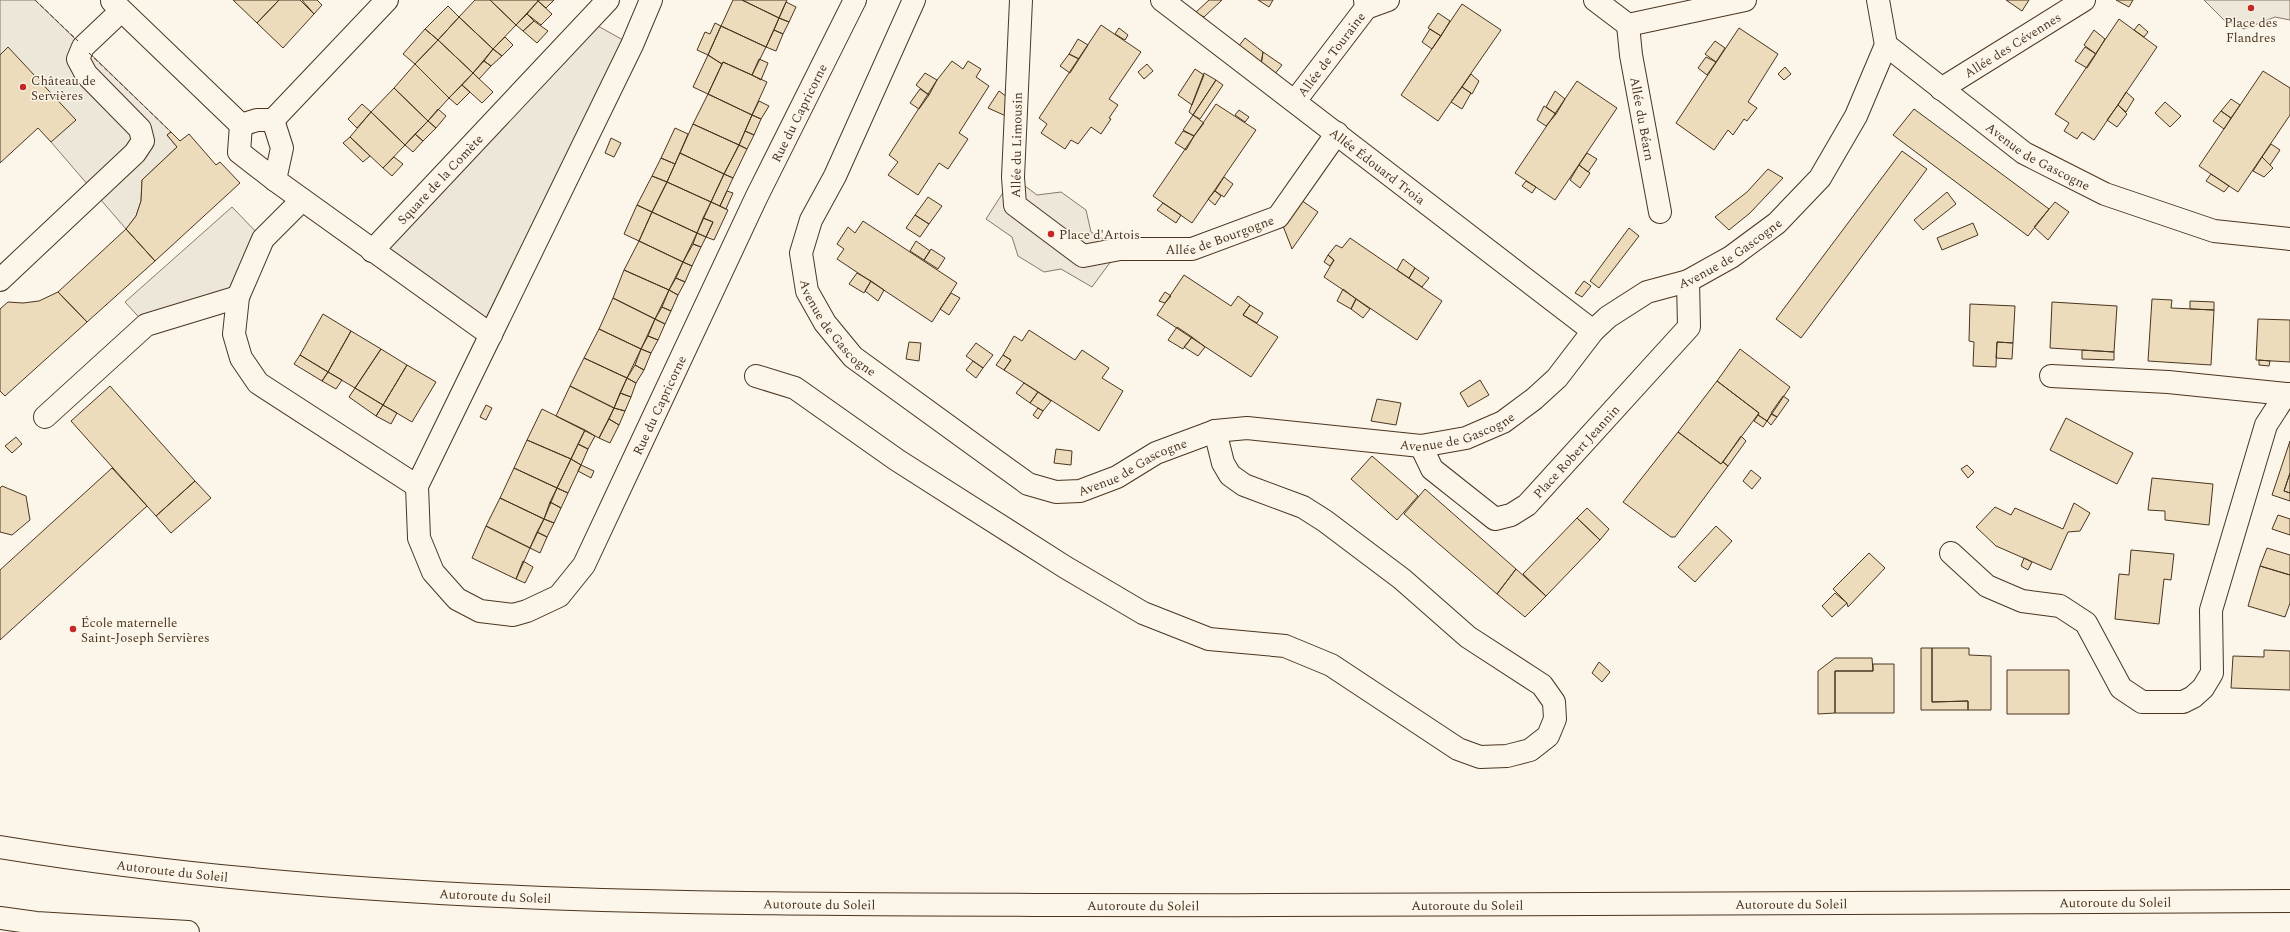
<svg xmlns="http://www.w3.org/2000/svg" width="2290" height="932" viewBox="0 0 2290 932" font-family="Spectral,serif">
<rect width="100%" height="100%" fill="#fbf6e9"/>
<!-- parking -->
<path fill="#ede7d9" stroke="#887966" d="M0 0H35L171 132 167 135 177 147 142 180 141 201 136 216 126 229 51 142 8 48 0 55Z
M2204 0H2290V20L2275 17 2244 29 2224 20Z
M589 21 632 45 491 335 372 251Z
M1013 177 1037 195 1061 192 1086 210 1091 232 1120 249 1092 287 1061 269 1044 272 1018 256 1012 237 986 219Z
M232 207 263 239 238 297 146 325 125 302Z"/>
<!-- building -->
<path fill="#ecdcbc" stroke="#4a3520" d="M233 0H279L257 23Z
M279 0H300L314 14 283 48 257 23Z
M302 0H317L322 5 314 14Z
M475 0H490L516 25 493 49 459 17Z
M490 0H537L538 1 516 25Z
M540 0H554L546 8 538 1Z
M733 0H742L779 18 766 47 721 26Z
M742 0H787L779 18Z
M1209 0H1222L1204 17 1195 13Z
M1258 0H1273L1269 7Z
M2006 0H2029L2022 11Z
M2116 0H2133L2129 7Z
M538 1 552 14 541 25 527 14Z
M786 2 796 7 789 22 779 18Z
M1462 4 1501 30 1438 121 1401 95Z
M448 6 459 17 438 40 425 29Z
M1438 13 1450 21 1441 36 1428 28Z
M527 14 534 21 523 31 516 25Z
M459 17 493 49 473 73 438 40Z
M779 18 789 22 783 34 774 30Z
M2119 19 2157 47 2094 140 2082 132 2077 139 2064 131 2069 123 2055 114Z
M534 21 548 31 537 43 523 31Z
M715 23 721 26 708 55 697 50 705 32 710 34Z
M2139 24 2148 32 2144 37 2134 30Z
M1101 25 1141 52 1109 99 1118 105 1109 118 1111 119 1101 134 1091 127 1078 144 1071 140 1065 149 1041 133 1047 124 1039 118Z
M721 26 766 47 752 75 723 62 722 64 708 55Z
M1119 28 1128 35 1125 40 1115 34Z
M1739 28 1778 54 1748 102 1757 108 1747 121 1744 119 1733 135 1728 130 1714 150 1676 123Z
M425 29 438 40 415 64 403 54Z
M1430 29 1441 36 1432 49 1422 42Z
M774 30 783 34 776 51 766 47Z
M2094 30 2105 39 2096 54 2084 45Z
M505 37 513 45 502 56 493 49Z
M1245 38 1263 52 1261 65 1238 47Z
M1078 39 1088 45 1079 59 1069 54Z
M438 40 473 73 449 98 415 64Z
M1715 41 1725 48 1716 62 1705 54Z
M8 47 76 120 51 142 38 128 0 163V55Z
M2085 47 2096 54 2087 68 2075 61Z
M493 49 502 56 491 66 484 61Z
M1263 52 1282 65 1274 75 1261 65Z
M1069 54 1079 59 1070 73 1060 66Z
M708 55 722 64 708 94 693 87Z
M1706 57 1716 62 1707 75 1698 68Z
M759 59 768 63 761 80 752 75Z
M484 61 491 66 479 79 473 73Z
M952 61 963 69 968 61 981 69 976 77 989 86 959 133 968 139 948 169 939 163 918 195 888 175 898 162 889 155 937 80Z
M723 62 767 82 752 115 708 94Z
M415 64 449 98 428 121 394 88Z
M1147 64 1153 71 1144 79 1138 72Z
M1785 67 1791 74 1784 80 1778 74Z
M1195 69 1204 75 1192 105 1178 95Z
M2263 71 2290 88V115L2238 192 2199 166Z
M473 73 493 92 482 103 462 85Z
M925 73 937 80 929 95 916 85Z
M1204 73 1216 80 1193 115 1189 112Z
M1471 74 1479 81 1472 94 1462 87Z
M1216 80 1223 85 1200 119 1193 115Z
M1577 81 1617 108 1555 200 1515 173Z
M462 85 470 92 457 105 449 98Z
M1462 87 1471 93 1462 109 1451 102Z
M394 88 428 121 405 145 371 112Z
M920 89 929 95 919 109 910 103Z
M999 91 1007 97 1006 116 988 108Z
M1555 91 1565 99 1556 114 1546 107Z
M2126 92 2134 99 2126 112 2118 105Z
M708 94 752 115 739 145 693 124Z
M2231 99 2240 105 2231 118 2221 111Z
M759 101 769 106 761 119 752 115Z
M2165 102 2181 116 2170 127 2155 113Z
M362 104 371 112 357 128 348 119Z
M1216 104 1256 130 1192 223 1153 196Z
M2118 105 2127 114 2117 127 2107 120Z
M1544 106 1556 114 1546 126 1537 120Z
M438 109 446 116 436 128 428 121Z
M1914 109 2049 209 2028 236 1893 135Z
M1239 110 1249 117 1245 122 1235 115Z
M2221 111 2231 118 2224 129 2213 121Z
M371 112 405 145 383 168 350 137Z
M752 115 761 119 754 135 745 131Z
M1193 115 1204 123 1194 136 1183 130Z
M428 121 436 128 423 141 415 134Z
M693 124 739 145 724 174 680 153Z
M675 128 688 134 675 164 661 158Z
M745 131 754 135 747 149 739 145Z
M1183 131 1194 136 1186 150 1175 143Z
M171 132 180 141 189 134 216 165 220 162 240 183 155 261 126 229 136 216 141 201 142 180 177 147 167 135Z
M415 134 423 141 413 152 405 145Z
M350 137 370 156 363 162 343 143Z
M611 138 621 143 614 157 605 153Z
M2271 144 2280 150 2270 165 2262 157Z
M739 145 747 149 733 178 724 174Z
M1902 151 1927 169 1801 338 1776 319Z
M680 153 724 174 711 202 667 182Z
M1587 153 1597 159 1588 172 1579 165Z
M394 157 403 164 392 176 383 168Z
M2262 157 2273 168 2264 177 2253 171Z
M661 158 675 164 667 182 652 176Z
M1579 165 1590 173 1580 188 1570 180Z
M1768 169 1783 178 1750 213 1729 230 1715 217 1747 192Z
M724 174 733 178 720 206 711 202Z
M2211 174 2229 186 2224 192 2206 181Z
M652 176 667 182 652 212 637 205Z
M1224 177 1233 184 1224 197 1215 191Z
M1526 181 1536 187 1532 193 1522 186Z
M667 182 711 202 697 233 652 212Z
M727 191 733 193 726 209 720 206Z
M1215 191 1221 196 1215 205 1208 199Z
M1947 192 1956 204 1923 230 1914 220Z
M928 197 942 206 929 224 915 215Z
M1301 200 1318 212 1292 249 1283 226Z
M711 202 728 210 714 240 706 237 713 222 703 218Z
M2055 202 2069 212 2048 240 2034 227Z
M1163 203 1181 215 1176 223 1157 210Z
M637 205 652 212 639 241 624 234Z
M652 212 697 233 683 262 639 241Z
M915 215 929 224 920 237 906 228Z
M703 218 713 222 706 237 697 233Z
M863 221 957 283 932 322 837 259 844 249 837 244 848 227 855 233Z
M1973 223 1978 235 1942 250 1937 238Z
M1629 228 1639 236 1599 288 1590 281Z
M126 229 155 261 87 322 58 292Z
M697 233 706 237 701 247 693 244Z
M1350 238 1442 301 1417 340 1324 277 1334 260 1328 255 1336 245 1342 248Z
M639 241 683 262 669 290 624 270Z
M916 241 930 251 924 260 910 251Z
M693 244 701 247 692 266 683 262Z
M931 249 945 258 938 269 924 260Z
M1328 255 1334 260 1330 266 1324 262Z
M1403 259 1415 268 1409 278 1397 270Z
M683 262 692 266 685 282 676 278Z
M1415 268 1429 278 1422 287 1409 278Z
M624 270 669 290 655 319 613 298Z
M857 273 871 281 864 293 849 284Z
M1184 275 1231 306 1238 296 1250 305 1243 315 1278 337 1251 377 1157 315Z
M676 278 685 282 678 295 669 290Z
M871 281 884 290 878 301 865 291Z
M1584 281 1591 286 1582 297 1575 293Z
M1343 289 1356 299 1351 309 1337 301Z
M669 290 678 295 671 311 662 307Z
M58 292 87 322 5 396 0 391V309L8 302 23 303 39 301Z
M1165 292 1171 296 1165 303 1159 301Z
M951 293 960 298 949 315 940 309Z
M613 298 655 319 641 349 599 329Z
M1356 299 1370 309 1363 318 1351 309Z
M2152 299 2172 300 2171 308 2214 310 2211 365 2148 361Z
M2190 301 2214 302V310L2190 309Z
M2052 302 2117 306 2114 352 2050 348Z
M1970 304 2015 306 2013 343 1997 342 1996 367 1973 366 1974 342 1969 341Z
M1250 305 1263 313 1257 323 1243 315Z
M662 307 671 311 665 324 655 319Z
M323 314 351 331 328 372 300 355Z
M655 319 665 324 658 340 648 336Z
M2258 319 2290 320V362L2256 360Z
M1177 327 1192 337 1183 349 1168 340Z
M599 329 641 349 627 378 584 358Z
M1029 330 1075 360 1082 350 1109 368 1102 378 1123 391 1099 431 1004 370 1011 360 1003 355 1014 336 1022 341Z
M351 331 381 349 355 388 328 372Z
M648 336 658 340 651 353 641 349Z
M1192 337 1205 347 1198 356 1184 347Z
M909 342 921 343 919 361 906 359Z
M1997 342 2013 343 2012 359 1996 358Z
M976 343 993 355 983 368 966 356Z
M381 349 407 365 383 405 355 388Z
M641 349 651 353 644 370 635 365Z
M1740 349 1790 387 1767 421 1758 415 1759 413 1717 381Z
M2082 350 2114 352V360L2082 359Z
M300 355 328 372 322 381 294 364Z
M1003 355 1011 360 1004 370 996 365Z
M584 358 627 378 614 408 570 386Z
M2259 360 2270 361 2269 366 2259 365Z
M973 361 983 368 976 378 966 370Z
M407 365 436 382 412 422 383 405Z
M635 365 644 370 636 383 627 378Z
M328 372 342 380 336 389 322 381Z
M627 378 636 383 631 397 620 393Z
M1480 380 1489 395 1468 407 1460 393Z
M1717 381 1759 413 1721 464 1678 432Z
M1024 383 1038 392 1030 403 1016 393Z
M110 386 195 481 156 516 71 421Z
M570 386 614 408 599 438 556 416Z
M355 388 383 405 376 416 349 397Z
M1038 392 1051 401 1043 411 1030 403Z
M620 393 631 397 625 411 614 408Z
M1783 396 1789 400 1777 417 1771 413Z
M1377 399 1401 403 1396 425 1371 421Z
M383 405 397 413 391 424 376 416Z
M486 405 492 408 486 420 480 417Z
M614 408 625 411 619 425 609 419Z
M1038 408 1043 411 1038 419 1033 415Z
M542 409 585 430 571 459 527 440Z
M1771 414 1777 417 1771 425 1767 421Z
M1758 415 1767 421 1763 427 1754 421Z
M2066 418 2133 453 2117 484 2050 450Z
M609 419 619 425 610 443 599 438Z
M585 430 595 436 588 449 578 444Z
M1678 432 1721 464 1723 462 1728 466 1675 537H1671L1623 502Z
M1741 436 1746 441 1728 466 1723 462Z
M16 437 22 444 12 453 5 446Z
M527 440 571 459 557 488 514 468Z
M2290 441V473L2284 491 2290 493V501L2272 495Z
M578 444 588 449 581 465 571 459Z
M1056 449 1072 451 1071 465 1054 463Z
M1372 456 1418 496 1397 520 1351 479Z
M571 459 581 465 568 493 557 488Z
M581 465 594 471 591 478 578 471Z
M1967 465 1974 472 1968 478 1961 469Z
M112 468 147 506 0 640V570Z
M514 468 557 488 544 519 500 498Z
M1751 470 1761 478 1752 489 1743 481Z
M2290 473V493L2284 491Z
M2152 478 2213 484 2209 525 2165 520V511L2148 510Z
M195 481 211 498 171 533 156 516Z
M2 486 26 496 30 520 12 535 0 532V488Z
M557 488 568 493 561 508 550 502Z
M1425 489 1516 569 1497 594 1404 514Z
M500 498 544 519 530 548 486 526Z
M550 502 561 508 554 523 544 519Z
M2074 503 2090 513 2080 531 2068 532 2051 570 1996 546 1976 527 1995 507 2011 515 2015 508 2063 529Z
M1587 508 1609 529 1600 540 1577 518Z
M2278 515 2290 519V535L2272 529Z
M1577 518 1600 540 1546 596 1523 574Z
M544 519 554 523 547 537 537 532Z
M486 526 530 548 516 579 472 558Z
M1716 526 1732 541 1695 582 1678 567Z
M537 532 547 537 540 553 530 548Z
M2267 548 2290 555V575L2260 566Z
M2131 550 2174 554 2171 580 2164 579 2159 624 2115 619 2119 574 2129 575Z
M1869 553 1885 568 1848 607 1847 603 1833 589Z
M2024 558 2032 562 2028 570 2021 566Z
M523 561 533 567 525 583 516 579Z
M2260 566 2290 575V603L2285 617 2248 606Z
M1516 569 1546 596 1525 617 1497 594Z
M1835 593 1847 603 1832 617 1822 606Z
M1921 648H1932V702L1968 701V710H1921Z
M1932 648H1969V655L1991 656V710H1968V701L1932 702Z
M2264 650 2290 651V690L2231 688 2233 656 2264 657Z
M1835 658H1872L1873 671H1835V713L1818 714V671Z
M1599 662 1610 672 1602 682 1592 673Z
M1873 664H1894V713H1835V671H1873Z
M2007 670H2069V714H2007Z"/>
<g fill="none" stroke-linecap="round" stroke-linejoin="round">
<defs>
<g id="minor">
<path id="s1" d="M651 0 632 45 417 486 419 538 433 572 457 599 480 611 513 615 527 611 559 596 584 565 757 196 855 0"/>
<path id="s2" d="M914 0 835 176 811 220 801 253 807 291 825 323 853 357 1028 484 1056 492 1080 491 1117 477 1156 453 1215 431 1247 428 1421 446 1466 438 1503 422 1534 399 1557 378 1593 331 1608 317 1647 292 1688 281 1731 257 1777 223 1820 178 1856 116 1886 45"/>
<path id="s3" d="M1021 0 1013 177 1015 205 1083 256 1120 249H1192L1278 217 1337 133"/>
<path id="s4" d="M1162 0 1593 331"/>
<path d="M1595 0 1628 25"/>
<path d="M1878 0 1886 45"/>
<path d="M112 1 241 125"/>
<path d="M1366 8 1388 0"/>
<path id="s5" d="M1628 25 1631 55 1660 212"/>
<path d="M1628 25 1745 0"/>
<path id="s6" d="M1886 45 2024 153 2105 194 2214 231 2290 239"/>
<path id="s7" d="M1941 89 2084 0"/>
<path id="s8" d="M1295 101 1366 8 1365 0"/>
<path d="M273 120 282 148 275 180 491 335"/>
<path d="M241 125 257 120H273L387 0"/>
<path d="M241 125 239 152 275 180"/>
<path d="M302 200 263 239 238 297 234 334 241 358 258 383 417 486"/>
<path id="s9" d="M372 251 608 0"/>
<path d="M0 280 135 153 143 141 140 129 86 74 78 59 83 47 121 11"/>
<path d="M756 376 795 388 897 460 1065 567 1143 613 1209 639 1285 646 1331 665 1458 749 1480 757 1507 756 1530 750 1548 736 1555 719 1554 702 1542 685 1468 637 1402 579 1325 521 1303 507 1244 485 1230 475 1223 463 1215 431"/>
<path d="M2051 376 2168 382 2286 394"/>
<path d="M45 417 146 325 238 297"/>
<path id="s10" d="M1421 446 1432 469 1495 519 1511 515 1527 505 1689 327 1688 281"/>
<path d="M1951 553 1987 586 2022 601 2060 606 2086 623 2121 688 2142 702H2183L2193 697 2203 688 2212 673 2211 610 2266 425 2286 394H2290"/>
</g>
<g id="highway">
<path id="s11" d="M0 847C353 905 712 904 1069 905 1476 906 1883 903 2290 901"/>
<path d="M0 918 36 923 188 932"/>
</g>
</defs>
<!-- minor casing -->
<use href="#minor" stroke="#4a3520" stroke-width="24"/>
<!-- highway casing -->
<use href="#highway" stroke="#4a3520" stroke-width="24"/>
<!-- minor -->
<use href="#minor" stroke="#fbf6e9" stroke-width="22"/>
<!-- highway -->
<use href="#highway" stroke="#fbf6e9" stroke-width="22"/>
<!-- fence -->
<path stroke="#4a3520" stroke-width="1" stroke-dasharray="5 2" stroke-linecap="butt" d="M35 0 78 41
M89 53 171 132"/>
</g>
<!-- markers -->
<g fill="#c62828" stroke="#fbf6e9" stroke-width="1.5">
<circle cx="2251" cy="8" r="4"/>
<circle cx="23" cy="87" r="4"/>
<circle cx="1051" cy="234" r="4"/>
<circle cx="73" cy="629" r="4"/>
</g>
<g text-anchor="middle" stroke-width="3" stroke-linejoin="round" paint-order="stroke">
<!-- poi labels -->
<g font-size="13" fill="#4a3520" stroke="#fbf6e9" text-anchor="start">
<text x="2251" y="27" text-anchor="middle">Place des<tspan x="2251" dy="15">Flandres</tspan></text>
<text x="31" y="85">Château de<tspan x="31" dy="15">Servières</tspan></text>
<text x="1059" y="239">Place d'Artois</text>
<text x="81" y="627">École maternelle<tspan x="81" dy="15">Saint-Joseph Servières</tspan></text>
</g>
<!-- street labels -->
<g font-size="13" fill="#4a3520" stroke="#fbf6e9">
<text dy="5" stroke="none"><textPath href="#s7" startOffset="84">Allée des Cévennes</textPath></text>
<text dy="5" stroke="none"><textPath href="#s8" startOffset="59">Allée de Touraine</textPath></text>
<text dy="5" stroke="none"><textPath href="#s1" startOffset="1314">Rue du Capricorne</textPath></text>
<text dy="5" stroke="none"><textPath href="#s5" startOffset="95">Allée du Béarn</textPath></text>
<text transform="translate(1016 145) rotate(-89)" y="5">Allée du Limousin</text>
<text dy="5" stroke="none"><textPath href="#s6" startOffset="189">Avenue de Gascogne</textPath></text>
<text dy="5" stroke="none"><textPath href="#s4" startOffset="272">Allée Édouard Troia</textPath></text>
<text dy="5" stroke="none"><textPath href="#s9" startOffset="99">Square de la Comète</textPath></text>
<text dy="5" stroke="none"><textPath href="#s3" startOffset="430">Allée de Bourgogne</textPath></text>
<text dy="5" stroke="none"><textPath href="#s2" startOffset="1396">Avenue de Gascogne</textPath></text>
<text dy="5" stroke="none"><textPath href="#s2" startOffset="364">Avenue de Gascogne</textPath></text>
<text dy="5" stroke="none"><textPath href="#s1" startOffset="990">Rue du Capricorne</textPath></text>
<text dy="5" stroke="none"><textPath href="#s2" startOffset="1060">Avenue de Gascogne</textPath></text>
<text dy="5" stroke="none"><textPath href="#s10" startOffset="214">Place Robert Jeannin</textPath></text>
<text dy="5" stroke="none"><textPath href="#s2" startOffset="724">Avenue de Gascogne</textPath></text>
<text dy="5" stroke="none"><textPath href="#s11" startOffset="174">Autoroute du Soleil</textPath></text>
<text dy="5" stroke="none"><textPath href="#s11" startOffset="498">Autoroute du Soleil</textPath></text>
<text dy="5" stroke="none"><textPath href="#s11" startOffset="2118">Autoroute du Soleil</textPath></text>
<text dy="5" stroke="none"><textPath href="#s11" startOffset="1794">Autoroute du Soleil</textPath></text>
<text dy="5" stroke="none"><textPath href="#s11" startOffset="822">Autoroute du Soleil</textPath></text>
<text dy="5" stroke="none"><textPath href="#s11" startOffset="1146">Autoroute du Soleil</textPath></text>
<text dy="5" stroke="none"><textPath href="#s11" startOffset="1470">Autoroute du Soleil</textPath></text>
</g>
</g>
</svg>
